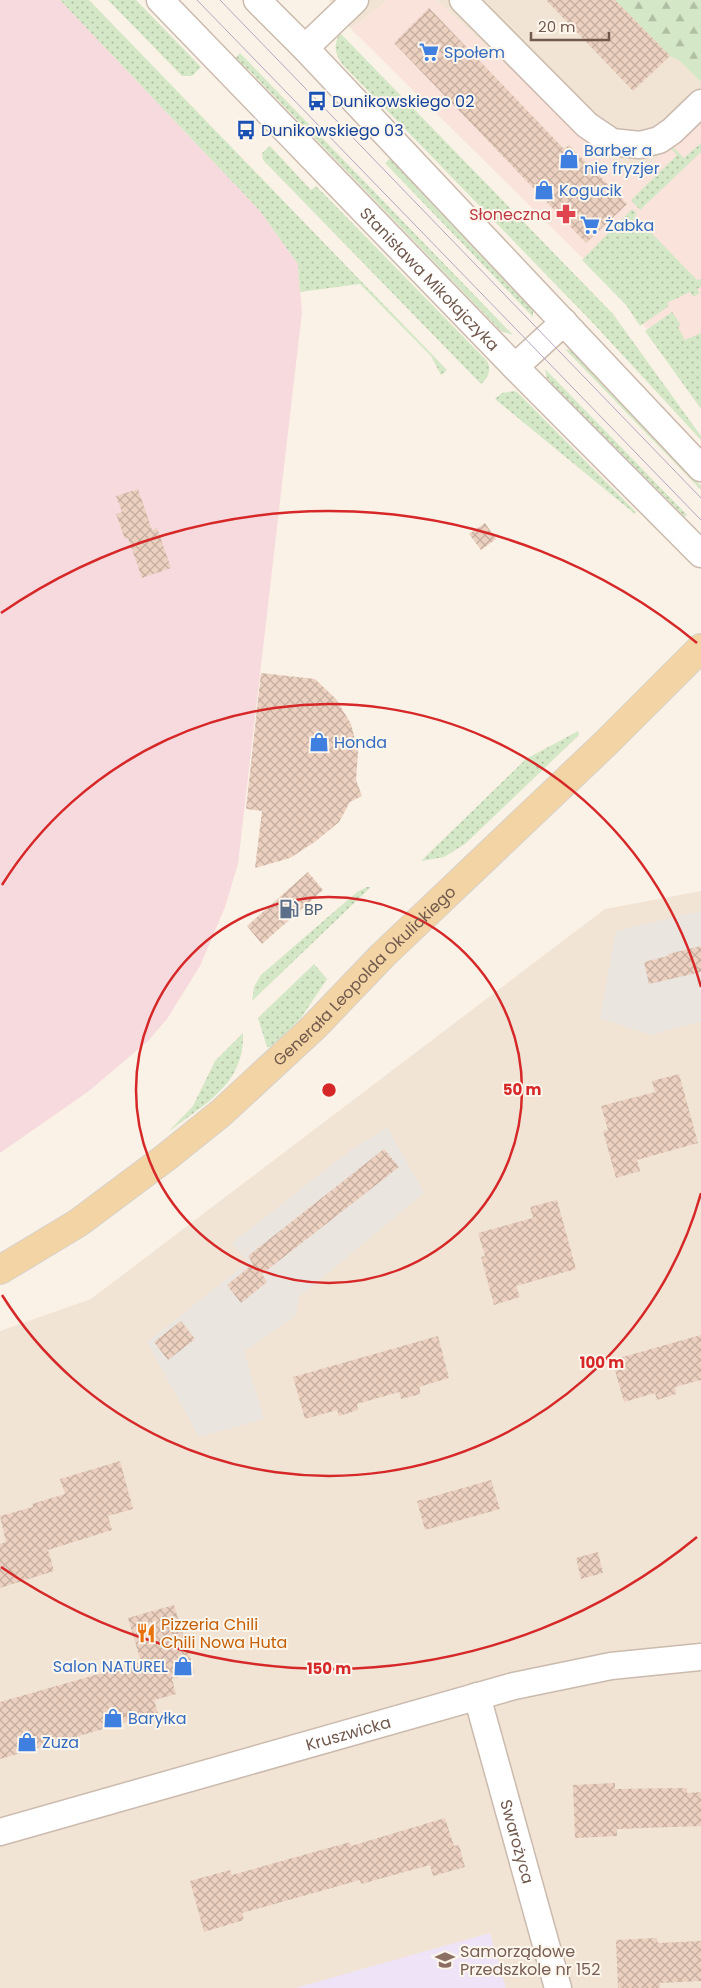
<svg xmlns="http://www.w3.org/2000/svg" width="701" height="1988" viewBox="0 0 701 1988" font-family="Poppins,sans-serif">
<defs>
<pattern id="grass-dots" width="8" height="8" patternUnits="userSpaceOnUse" patternTransform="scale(1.25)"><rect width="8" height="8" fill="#d4e7c6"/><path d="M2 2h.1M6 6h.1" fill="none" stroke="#b0bea3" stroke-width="1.8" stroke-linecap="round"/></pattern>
<pattern id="forest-firs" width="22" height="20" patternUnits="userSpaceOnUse" patternTransform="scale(1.25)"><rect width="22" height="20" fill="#d4e7c6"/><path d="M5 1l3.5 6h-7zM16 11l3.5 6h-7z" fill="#b0bea3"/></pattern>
<pattern id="building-cross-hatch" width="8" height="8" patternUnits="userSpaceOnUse" patternTransform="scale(1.25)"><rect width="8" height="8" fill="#edd1c0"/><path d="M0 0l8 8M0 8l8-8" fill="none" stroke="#c4ad9e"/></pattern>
</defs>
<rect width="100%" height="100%" fill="#faf2e6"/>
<!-- residential -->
<path fill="#f1e4d5" d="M329 0H388L351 29Z
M436 0H701V124L630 178Z
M701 891V1988H0V1331L91 1299 605 909Z"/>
<!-- commercial -->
<path fill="#fae3db" d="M388 0H436L630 178 701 124V394L611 286 351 29Z"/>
<!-- industrial -->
<path fill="#ebe5e0" d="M701 911V1021L651 1035 600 1018 616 931Z
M387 1127 424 1193 298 1298 296 1315 244 1352 264 1419 199 1437 147 1342 248 1262 232 1243 351 1150Z"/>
<!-- education -->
<path fill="#efe3f7" d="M490 1933 506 1988H295Z"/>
<!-- medical -->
<path fill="#f7dade" d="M0 0H60L260 211 298 264 302 312 238 864 225 907 200 966 167 1019 148 1041 89 1091 0 1153Z"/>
<!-- grass -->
<path fill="url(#grass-dots)" d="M60 0H89L447 370 441 375 431 356 360 284 300 292 298 264 260 211Z
M108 0H136L201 67 192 76H182Z
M340 33 613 314 701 436V440L592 322 343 65C335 55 333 45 340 33Z
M240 53 513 335 501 331 250 71 235 59Z
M701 143V152L640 210 631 200 677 155 669 147 671 145 684 158Z
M270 146 311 190 316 186 487 361C492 370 488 378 481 384L263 160 262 153Z
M391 158 533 307V317L385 163Z
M632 209 637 213 635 216 697 280 701 279V287L697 289 700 293 693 297 690 292 667 303 669 306 640 326 626 305 582 260Z
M672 312 681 325 678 327 685 340 701 333V409L645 331Z
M565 349 574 351 581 355 701 486V490Z
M545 369 687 515 685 517 554 387 547 378Z
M514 391 517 392 636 512 635 514 495 399 502 393Z
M578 731 579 735 465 844 444 857 421 861 526 759Z
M367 887H371L252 1001 254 987 261 975 357 892Z
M314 964 327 979 301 1018 271 1047H267L258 1018Z
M243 1033C245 1085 204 1104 167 1133L193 1106 215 1061Z"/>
<!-- forest -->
<path fill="url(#forest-firs)" d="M615 0H701V82L680 61 670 56Z"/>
<!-- building -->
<path fill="url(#building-cross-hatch)" d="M546 0H615L670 56 633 91Z
M429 8 564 149 569 145 627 204 586 243 394 43Z
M138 489 152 530 157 528 171 568 142 578 128 538 125 539 116 514 122 512 116 496Z
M485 523 496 539 481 550 469 534Z
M261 673 315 679 336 699 351 724 358 752 356 780 362 796 350 802 339 822 316 841 290 858 255 868 262 811 246 809Z
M308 872 323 890 262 944 247 926Z
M701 946V972L649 984 644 962 668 956V954Z
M679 1074 698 1143 637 1160 640 1171 616 1178 603 1131 608 1130 601 1106 655 1092 652 1081Z
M384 1149 399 1167 262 1274 267 1282 241 1303 227 1285 253 1264 248 1256Z
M557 1200 576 1269 516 1286 520 1297 494 1305 481 1257 485 1256 478 1233 533 1218 530 1207Z
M181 1321 195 1339 168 1360 154 1342Z
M701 1335V1380L675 1387 676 1394 657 1400 655 1393 624 1402 612 1360Z
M438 1336 449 1378 419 1387 421 1394 401 1399 399 1392 357 1404 358 1410 339 1416 337 1410 305 1419 293 1377Z
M120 1461 133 1509 108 1516 112 1530 48 1550 54 1571 0 1588V1544L6 1542 0 1516 33 1507 32 1504 65 1494 60 1479Z
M491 1480 500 1509 425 1530 417 1501Z
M598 1552 603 1573 581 1579 576 1558Z
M174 1605 195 1673 172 1679 176 1694 154 1700 158 1713 0 1759V1702L141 1662 128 1618Z
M615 1783V1789L687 1788V1793L701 1792V1826L617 1829V1836L575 1838 573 1785Z
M445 1818 454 1846 459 1845 465 1867 433 1876 430 1865 361 1884 360 1880 242 1913 244 1920 204 1932 190 1881 230 1870 232 1875 350 1842 351 1846Z
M657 1938 658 1943 701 1941V1981L660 1983V1988H618L616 1940Z"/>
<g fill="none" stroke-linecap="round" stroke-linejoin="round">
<defs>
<g id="minor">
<path id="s1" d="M160 0 515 367 701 554"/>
<path d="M257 0 305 48 701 468"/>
<path d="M463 0 587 125 612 142 640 145 659 140 672 131 701 103"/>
<path d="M305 48 355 0"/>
<path d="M515 367 564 322"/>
<path id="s2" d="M477 1696 558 1988"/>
<path id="s3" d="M0 1832 514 1686 611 1666 701 1657"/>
</g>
<g id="major">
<path id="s4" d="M0 1270 78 1223 165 1158 221 1113 314 1027 383 955 607 742 701 648"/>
</g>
</defs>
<!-- minor casing -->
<use href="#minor" stroke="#cbbaad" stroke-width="29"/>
<!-- major casing -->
<use href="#major" stroke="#d7d1cd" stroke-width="30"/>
<!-- minor -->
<use href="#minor" stroke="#fff" stroke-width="26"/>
<!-- major -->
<use href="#major" stroke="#f3d4a4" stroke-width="28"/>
<!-- tram -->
<path stroke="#b5a5c3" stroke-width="1" d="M197 0 701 520
M220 0 701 498"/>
</g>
<!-- distance rings -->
<g fill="none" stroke="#d62828" stroke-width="2.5">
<circle cx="329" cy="1090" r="193"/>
<path d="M701 1193A386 386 0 0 1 2 1295M2 885A386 386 0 0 1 701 987"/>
<path d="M697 1537A579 579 0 0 1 1 1567M1 613A579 579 0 0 1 697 643"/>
</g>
<!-- icons -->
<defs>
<symbol id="supermarket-bare" viewBox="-9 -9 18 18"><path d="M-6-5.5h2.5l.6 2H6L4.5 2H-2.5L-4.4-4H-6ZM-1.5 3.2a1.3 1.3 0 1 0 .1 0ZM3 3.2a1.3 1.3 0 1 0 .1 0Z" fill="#3f7fe0" stroke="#fdf6ec" stroke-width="2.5" paint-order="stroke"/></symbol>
<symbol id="bus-bare" viewBox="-9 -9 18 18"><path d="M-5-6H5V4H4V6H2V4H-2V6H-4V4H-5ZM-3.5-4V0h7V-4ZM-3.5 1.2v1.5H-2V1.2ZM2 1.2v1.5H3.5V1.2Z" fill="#1a4fb4" stroke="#fdf6ec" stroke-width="2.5" paint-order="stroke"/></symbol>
<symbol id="shop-bare" viewBox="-9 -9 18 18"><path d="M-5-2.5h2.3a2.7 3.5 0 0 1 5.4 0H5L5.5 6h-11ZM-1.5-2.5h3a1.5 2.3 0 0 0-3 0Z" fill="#3f7fe0" stroke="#fdf6ec" stroke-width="2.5" paint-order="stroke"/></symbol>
<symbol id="pharmacy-bare" viewBox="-9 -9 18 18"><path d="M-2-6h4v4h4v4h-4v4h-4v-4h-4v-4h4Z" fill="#e0444e" stroke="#fdf6ec" stroke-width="2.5" paint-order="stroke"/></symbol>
<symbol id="fuel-bare" viewBox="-9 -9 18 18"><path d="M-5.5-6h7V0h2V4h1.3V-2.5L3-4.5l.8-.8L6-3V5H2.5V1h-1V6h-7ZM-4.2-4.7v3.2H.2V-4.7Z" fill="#5c6f8a" stroke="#fdf6ec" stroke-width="2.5" paint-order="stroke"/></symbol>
<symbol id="restaurant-bare" viewBox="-9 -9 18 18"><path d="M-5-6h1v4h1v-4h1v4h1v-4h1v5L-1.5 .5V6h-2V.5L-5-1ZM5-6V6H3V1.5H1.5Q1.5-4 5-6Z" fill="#e8710a" stroke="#fdf6ec" stroke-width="2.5" paint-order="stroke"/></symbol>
<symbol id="school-bare" viewBox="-9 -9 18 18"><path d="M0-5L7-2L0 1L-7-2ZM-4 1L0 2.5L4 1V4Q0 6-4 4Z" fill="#8d6e63" stroke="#fdf6ec" stroke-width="2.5" paint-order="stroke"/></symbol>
</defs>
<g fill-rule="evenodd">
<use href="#supermarket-bare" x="415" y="38" width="28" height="28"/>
<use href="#bus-bare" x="303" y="87" width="28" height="28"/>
<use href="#bus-bare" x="232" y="116" width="28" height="28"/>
<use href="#shop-bare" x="555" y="145" width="28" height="28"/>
<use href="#shop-bare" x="530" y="176" width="28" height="28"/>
<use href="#pharmacy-bare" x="552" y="200" width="28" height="28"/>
<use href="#supermarket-bare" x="576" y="211" width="28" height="28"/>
<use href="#shop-bare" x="305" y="728" width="28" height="28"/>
<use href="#fuel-bare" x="275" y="895" width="28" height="28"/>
<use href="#restaurant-bare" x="132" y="1619" width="28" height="28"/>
<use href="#shop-bare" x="169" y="1652" width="28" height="28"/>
<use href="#shop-bare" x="99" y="1704" width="28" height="28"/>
<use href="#shop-bare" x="13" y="1728" width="28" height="28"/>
<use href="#school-bare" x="431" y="1946" width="28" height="28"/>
</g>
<g text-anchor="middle" stroke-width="4" stroke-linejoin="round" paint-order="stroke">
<!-- shop labels -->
<g font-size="16" fill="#366cbe" stroke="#fdf6ec" text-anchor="start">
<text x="444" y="58">Społem</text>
<text x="584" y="156">Barber a<tspan x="584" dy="18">nie fryzjer</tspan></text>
<text x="559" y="196">Kogucik</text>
<text x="605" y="231">Żabka</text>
<text x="334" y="748">Honda</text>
<text x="168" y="1672" text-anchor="end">Salon NATUREL</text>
<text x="128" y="1724">Baryłka</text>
<text x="42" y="1748">Zuza</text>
</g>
<!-- transit labels -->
<g font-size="16" fill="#164399" stroke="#fdf6ec" text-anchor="start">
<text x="332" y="107">Dunikowskiego 02</text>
<text x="261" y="136">Dunikowskiego 03</text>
</g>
<!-- health labels -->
<g font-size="16" fill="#be3a42" stroke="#fdf6ec" text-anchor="end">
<text x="551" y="220">Słoneczna</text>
</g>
<!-- street labels -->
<g font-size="16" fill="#71594d" stroke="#fdf6ec">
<text dy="6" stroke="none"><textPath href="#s1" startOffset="388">Stanisława Mikołajczyka</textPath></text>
<text dy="6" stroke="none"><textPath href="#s4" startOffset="470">Generała Leopolda Okulickiego</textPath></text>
<text dy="6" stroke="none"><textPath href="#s3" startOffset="362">Kruszwicka</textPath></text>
<text dy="6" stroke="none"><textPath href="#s2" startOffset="151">Swarożyca</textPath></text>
</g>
<!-- service labels -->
<g font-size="16" fill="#4e5e75" stroke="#fdf6ec" text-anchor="start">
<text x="304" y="915">BP</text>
</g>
<!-- food labels -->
<g font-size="16" fill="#c56008" stroke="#fdf6ec" text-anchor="start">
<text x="161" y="1630">Pizzeria Chili<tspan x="161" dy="18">Chili Nowa Huta</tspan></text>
</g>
<!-- education labels -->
<g font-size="16" fill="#785e54" stroke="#fdf6ec" text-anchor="start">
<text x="460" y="1957">Samorządowe<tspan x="460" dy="18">Przedszkole nr 152</tspan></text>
</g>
</g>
<circle cx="329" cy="1090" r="8" fill="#d62828" stroke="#fdf6ec" stroke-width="2.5"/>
<g font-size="15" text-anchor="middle" font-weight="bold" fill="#d62828" stroke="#fdf6ec" stroke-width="4" stroke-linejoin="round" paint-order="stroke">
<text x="522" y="1095">50 m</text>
<text x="602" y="1368">100 m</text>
<text x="329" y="1674">150 m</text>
</g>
<!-- scale -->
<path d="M531 32v8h78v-8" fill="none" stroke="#71594d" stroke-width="2.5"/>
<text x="538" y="32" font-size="15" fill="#71594d" stroke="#fdf6ec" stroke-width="4" paint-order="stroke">20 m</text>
</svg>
